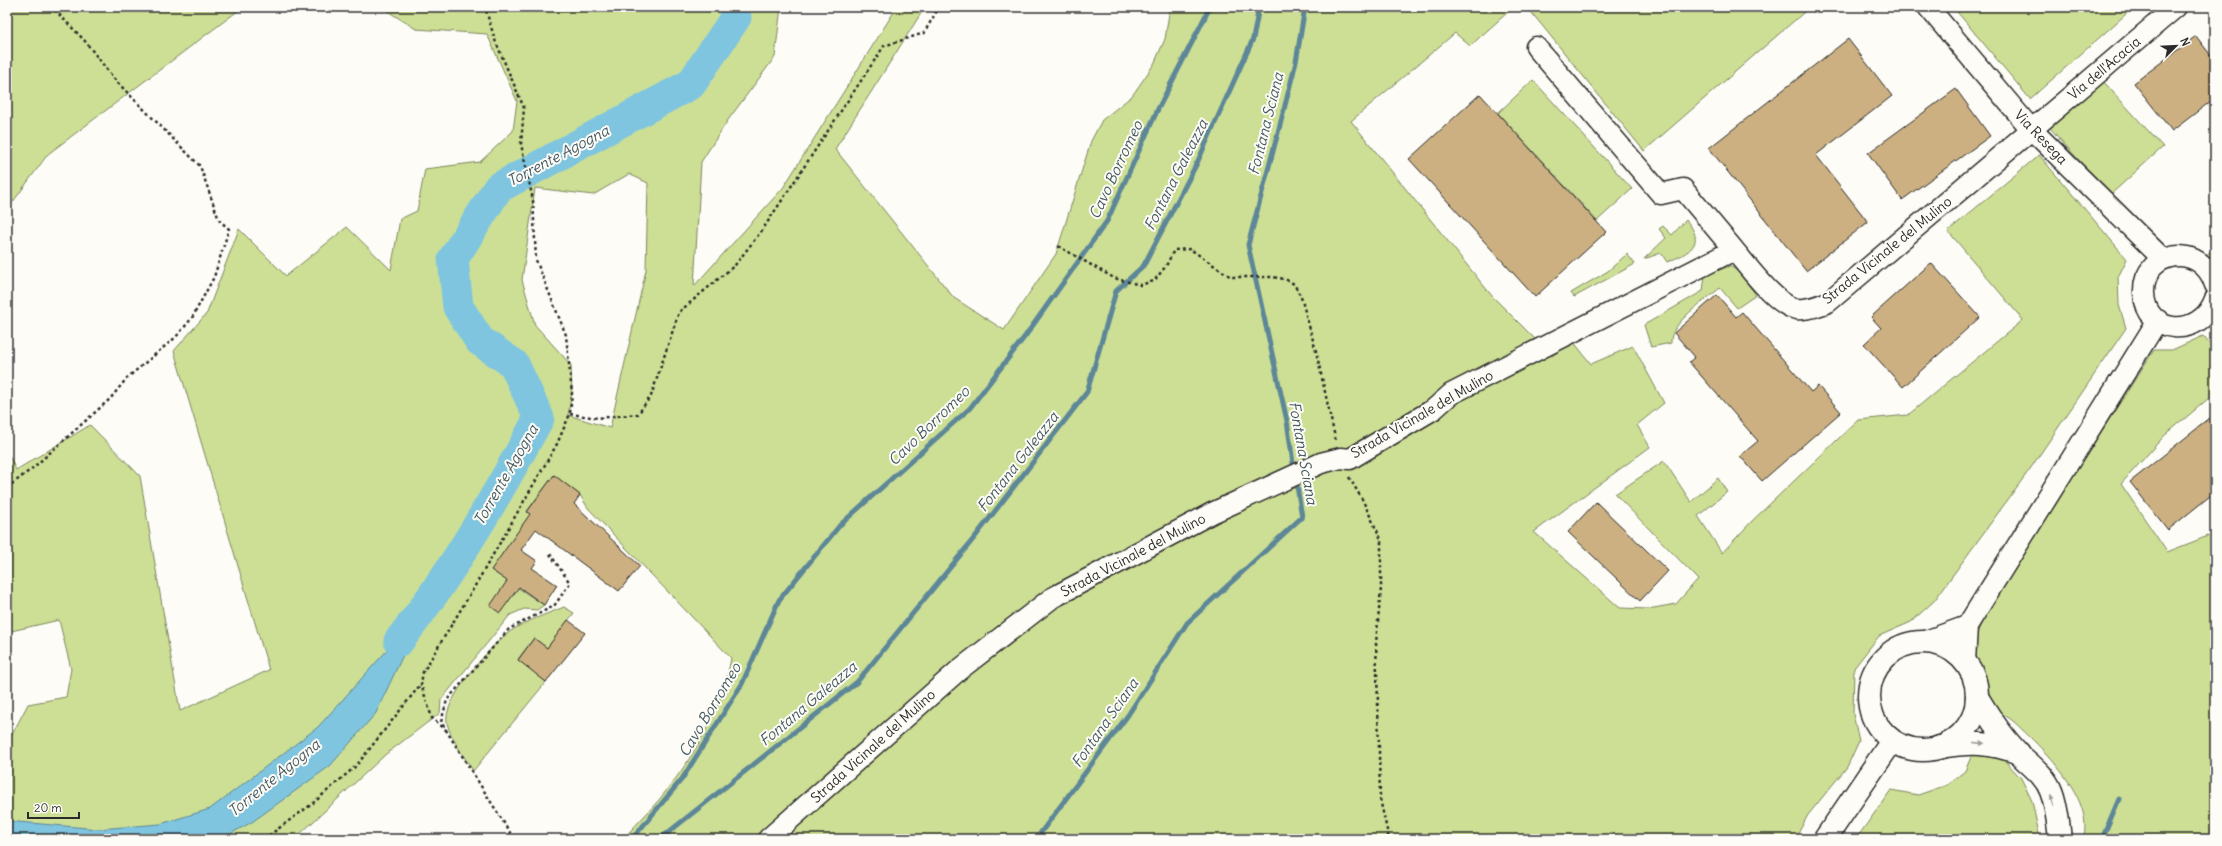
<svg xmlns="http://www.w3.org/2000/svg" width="2222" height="846" viewBox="0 0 2222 846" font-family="Delius,sans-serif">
<rect width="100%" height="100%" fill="#fdfcf7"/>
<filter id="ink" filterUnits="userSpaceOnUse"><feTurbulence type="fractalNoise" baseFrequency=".025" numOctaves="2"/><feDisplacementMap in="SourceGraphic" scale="8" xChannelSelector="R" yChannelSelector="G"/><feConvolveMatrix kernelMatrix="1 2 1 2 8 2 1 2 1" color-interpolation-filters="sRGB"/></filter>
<g filter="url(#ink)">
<!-- green -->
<path fill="#cddf94" stroke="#7c8560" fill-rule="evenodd" d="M7 7H243L48 154 7 210Z
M381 7H781L775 57 728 120 701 162 694 286 783 188 897 7H925L835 149 954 298 1004 330 1056 254 1091 141 1102 120 1132 96 1154 64 1165 39 1170 7H1511L1508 12 1470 46 1455 33 1351 121 1492 296 1552 356 1573 341 1591 364 1633 346 1664 403 1637 425 1650 447 1534 532 1620 608 1648 609 1676 604 1698 579 1615 494 1664 461 1691 502 1718 478 1727 492 1698 516 1722 553 1752 521 1858 420 1908 415 2023 320 1948 231 2039 155 2127 259 2118 277 2119 305 2126 328 2030 469 1934 601 1911 622 1879 636 1854 668 1853 714 1859 741 1847 767 1808 815 1795 839H623C639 821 656 805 670 786 698 750 723 704 731 658L588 508 580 495 554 475 527 511 540 522 491 570 544 605 537 610 524 609 510 615 441 700 440 713 386 754 300 834 289 839H7V744L28 704 66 697 71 669 59 620 7 632V451L16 470 90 425 140 476 180 711 269 670 174 351 207 313 239 229 286 276 347 227 391 270 400 219 417 211 425 169 480 162 513 131 517 101 487 34 416 29ZM629 174 648 183 646 270 610 428 568 415 572 393 571 365 535 325 522 280 535 188 593 195Z
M1527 7H1810L1644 151Z
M1953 7H2134L2030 99Z
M1533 80 1632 189 1597 221 1498 113Z
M2102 80 2163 147 2110 195 2050 128Z
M1686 220C1707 244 1689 253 1667 262L1661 253 1644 259 1666 238 1659 229 1663 226 1672 235Z
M2215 248V269L2206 255Z
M1627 254 1635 264 1574 297 1571 293 1608 271Z
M1730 266 1739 272 1756 295 1737 308 1720 288C1706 300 1669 323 1671 343L1651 347 1644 325 1703 291 1705 275Z
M2203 336 2215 350V393L2164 436 2121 484 2167 552 2208 536 2215 544V839H2083C2096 798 2040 746 2013 721 2006 715 1993 710 1989 703 1983 694 1972 657 1973 647 1975 635 1985 616 1990 604L2154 350H2172Z
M564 607 574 613 547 648 534 638 518 659 546 682 473 771C465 757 451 740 447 723 442 701 488 650 504 636 521 622 545 615 564 607Z
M1974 750 2003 759 2021 778 2032 801 2039 834 2038 839H1856L1891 790 1918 795 1947 785 1965 771Z"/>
<!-- water -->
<path fill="#7fc5e0" stroke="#5d8798" d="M425 608 376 713 330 766 252 822 221 839H7V821L99 829 160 824 210 809 318 727Z"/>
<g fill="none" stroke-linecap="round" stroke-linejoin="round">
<!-- stream -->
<path stroke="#5d8798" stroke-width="5" d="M1294 470 1287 421 1248 245 1280 125 1296 62 1305 7
M632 839 682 779 742 684 779 600 840 525 970 408 1026 335 1107 221 1157 111 1210 7
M660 839 857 682 975 537 1087 392 1116 291 1144 265 1197 163 1253 39 1259 7
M1036 839 1128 715 1187 623 1302 517 1296 480
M2102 839 2119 799"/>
<!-- river -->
<path stroke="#7fc5e0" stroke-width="31" d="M399 641C453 572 497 495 539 418L514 364 480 341 458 307 453 259 498 188 691 84 736 17 734 7"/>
</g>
<!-- building -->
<path fill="#ccb081" stroke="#2b2b2b" d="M2196 36 2215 61V98L2172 131 2134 83Z
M1848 39 1892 96 1816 155 1868 222 1806 271 1709 148Z
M1956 89 1990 136 1902 200 1868 153Z
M1480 94 1606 232 1535 297 1409 159Z
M1931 263 1980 317 1903 387 1864 344 1881 328 1871 317Z
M1717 295 1736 317 1742 312 1811 392 1818 386 1841 412 1762 481 1740 456 1758 441 1689 362 1695 357 1674 333Z
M2215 414V492L2168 530 2130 482Z
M554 475 580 495 574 504 640 566 619 591 536 529 521 550 537 561 532 568 557 585 544 605 519 587 500 613 490 606 507 581 491 570 530 514 527 512Z
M1596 502 1668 571 1640 601 1568 532Z
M568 620 585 633 546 682 518 660 534 638 547 648Z"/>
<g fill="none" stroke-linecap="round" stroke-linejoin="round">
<defs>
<path id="minor" d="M1928 7 2031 129 2163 259
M1536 47 1661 194 1683 189 1734 250
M2215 285C2202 241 2142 250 2144 293 2145 335 2200 340 2215 299
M1926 641 1967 626
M1965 662 1967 626 2158 320
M768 839 959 670 1052 598 1212 513 1321 463 1341 458 1350 459 1434 409 1451 394 1734 250C1747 265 1777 307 1797 309 1808 310 1818 306 1828 302L2176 7"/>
<path id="major" d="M1869 696a54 54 0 1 1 108 0a54 54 0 1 1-108 0Z
M1825 839 1892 741"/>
<path id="highway" d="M1977 697C1989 717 2002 737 2019 754 2030 765 2045 775 2051 791 2057 806 2058 823 2060 839
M1940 747C1971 742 1990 742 2019 753"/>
</defs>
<!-- minor casing -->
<use href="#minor" stroke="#2b2b2b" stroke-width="23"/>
<!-- major casing -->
<use href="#major" stroke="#2b2b2b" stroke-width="25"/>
<!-- highway casing -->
<use href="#highway" stroke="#2b2b2b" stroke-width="25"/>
<!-- path -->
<path stroke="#2b2b2b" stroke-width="2.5" stroke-dasharray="3 3" stroke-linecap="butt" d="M1058 246 1114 278 1140 285 1154 281 1166 266 1174 250 1190 249 1231 277H1273L1285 279 1294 284 1301 297 1316 351 1336 442
M570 414 598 418 638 414 651 396 679 312 735 265 763 229 884 46 924 33 939 7
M1349 477 1362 499 1381 539V588L1376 643 1378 703 1380 799 1389 839
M7 488 34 467 110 399 127 378 176 337 192 318 214 277 229 229 219 220 200 166 115 80 84 40 52 7
M447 731 432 718 421 684 423 672 472 591 557 444 570 414 572 393 566 335 536 260 533 200 521 144 524 108 495 40 485 7
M264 839 312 804 356 766 421 684
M514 839 441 722 447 700 509 629 554 606 570 583 550 554"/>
<!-- minor -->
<use href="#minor" stroke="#fdfcf7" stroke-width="20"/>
<!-- major -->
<use href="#major" stroke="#fdfcf7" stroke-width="22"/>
<!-- highway -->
<use href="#highway" stroke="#fdfcf7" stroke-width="22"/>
</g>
<!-- one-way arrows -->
<defs><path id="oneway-solid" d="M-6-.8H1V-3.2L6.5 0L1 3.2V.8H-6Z"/></defs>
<g fill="#9e9e9b">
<use href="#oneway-solid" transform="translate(1979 743) rotate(5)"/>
<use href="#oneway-solid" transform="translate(2053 801) rotate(-104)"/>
</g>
</g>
<g text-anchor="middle" stroke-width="4" stroke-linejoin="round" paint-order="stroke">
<!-- street labels -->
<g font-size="14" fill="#2b2b2b" stroke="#fdfcf7">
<text transform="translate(2104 68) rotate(-40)" y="5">Via dell'Acacia</text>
<text transform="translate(2041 137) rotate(46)" y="5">Via Resega</text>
<text transform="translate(1887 250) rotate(-39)" y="5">Strada Vicinale del Mulino</text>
<text transform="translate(1422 414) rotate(-30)" y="5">Strada Vicinale del Mulino</text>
<text transform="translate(1133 555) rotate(-28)" y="5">Strada Vicinale del Mulino</text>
<text transform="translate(873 746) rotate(-42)" y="5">Strada Vicinale del Mulino</text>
</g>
<!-- water labels -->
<g font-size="15" font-style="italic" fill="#445961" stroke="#fdfcf7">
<text transform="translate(1266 124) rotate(-76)" y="5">Fontana Sciana</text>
<text transform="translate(558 156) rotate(-28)" y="5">Torrente Agogna</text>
<text transform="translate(1116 170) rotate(-65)" y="5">Cavo Borromeo</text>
<text transform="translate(1176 175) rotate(-63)" y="5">Fontana Galeazza</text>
<text transform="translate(929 426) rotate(-44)" y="5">Cavo Borromeo</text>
<text transform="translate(1303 453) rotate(80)" y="5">Fontana Sciana</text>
<text transform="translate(1018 462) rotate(-52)" y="5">Fontana Galeazza</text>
<text transform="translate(506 475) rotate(-60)" y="5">Torrente Agogna</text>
<text transform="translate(808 704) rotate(-40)" y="5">Fontana Galeazza</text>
<text transform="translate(710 710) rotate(-59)" y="5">Cavo Borromeo</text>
<text transform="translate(1105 723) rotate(-55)" y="5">Fontana Sciana</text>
<text transform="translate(274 778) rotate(-39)" y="5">Torrente Agogna</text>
</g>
</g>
<!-- margin -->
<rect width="2222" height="846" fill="none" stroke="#fdfcf7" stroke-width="24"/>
<rect x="12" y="12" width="2198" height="822" fill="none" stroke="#2b2b2b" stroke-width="1.5" filter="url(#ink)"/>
<!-- north arrow -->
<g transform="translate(2176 46) rotate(66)" stroke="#fdfcf7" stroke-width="3" paint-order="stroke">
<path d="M0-3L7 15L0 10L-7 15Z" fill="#2b2b2b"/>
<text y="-6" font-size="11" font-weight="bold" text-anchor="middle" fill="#2b2b2b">N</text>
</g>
<!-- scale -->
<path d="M28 812v6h51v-6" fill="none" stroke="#2b2b2b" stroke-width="2"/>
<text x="34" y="812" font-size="12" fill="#2b2b2b" stroke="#fdfcf7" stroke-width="3" paint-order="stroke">20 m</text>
</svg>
